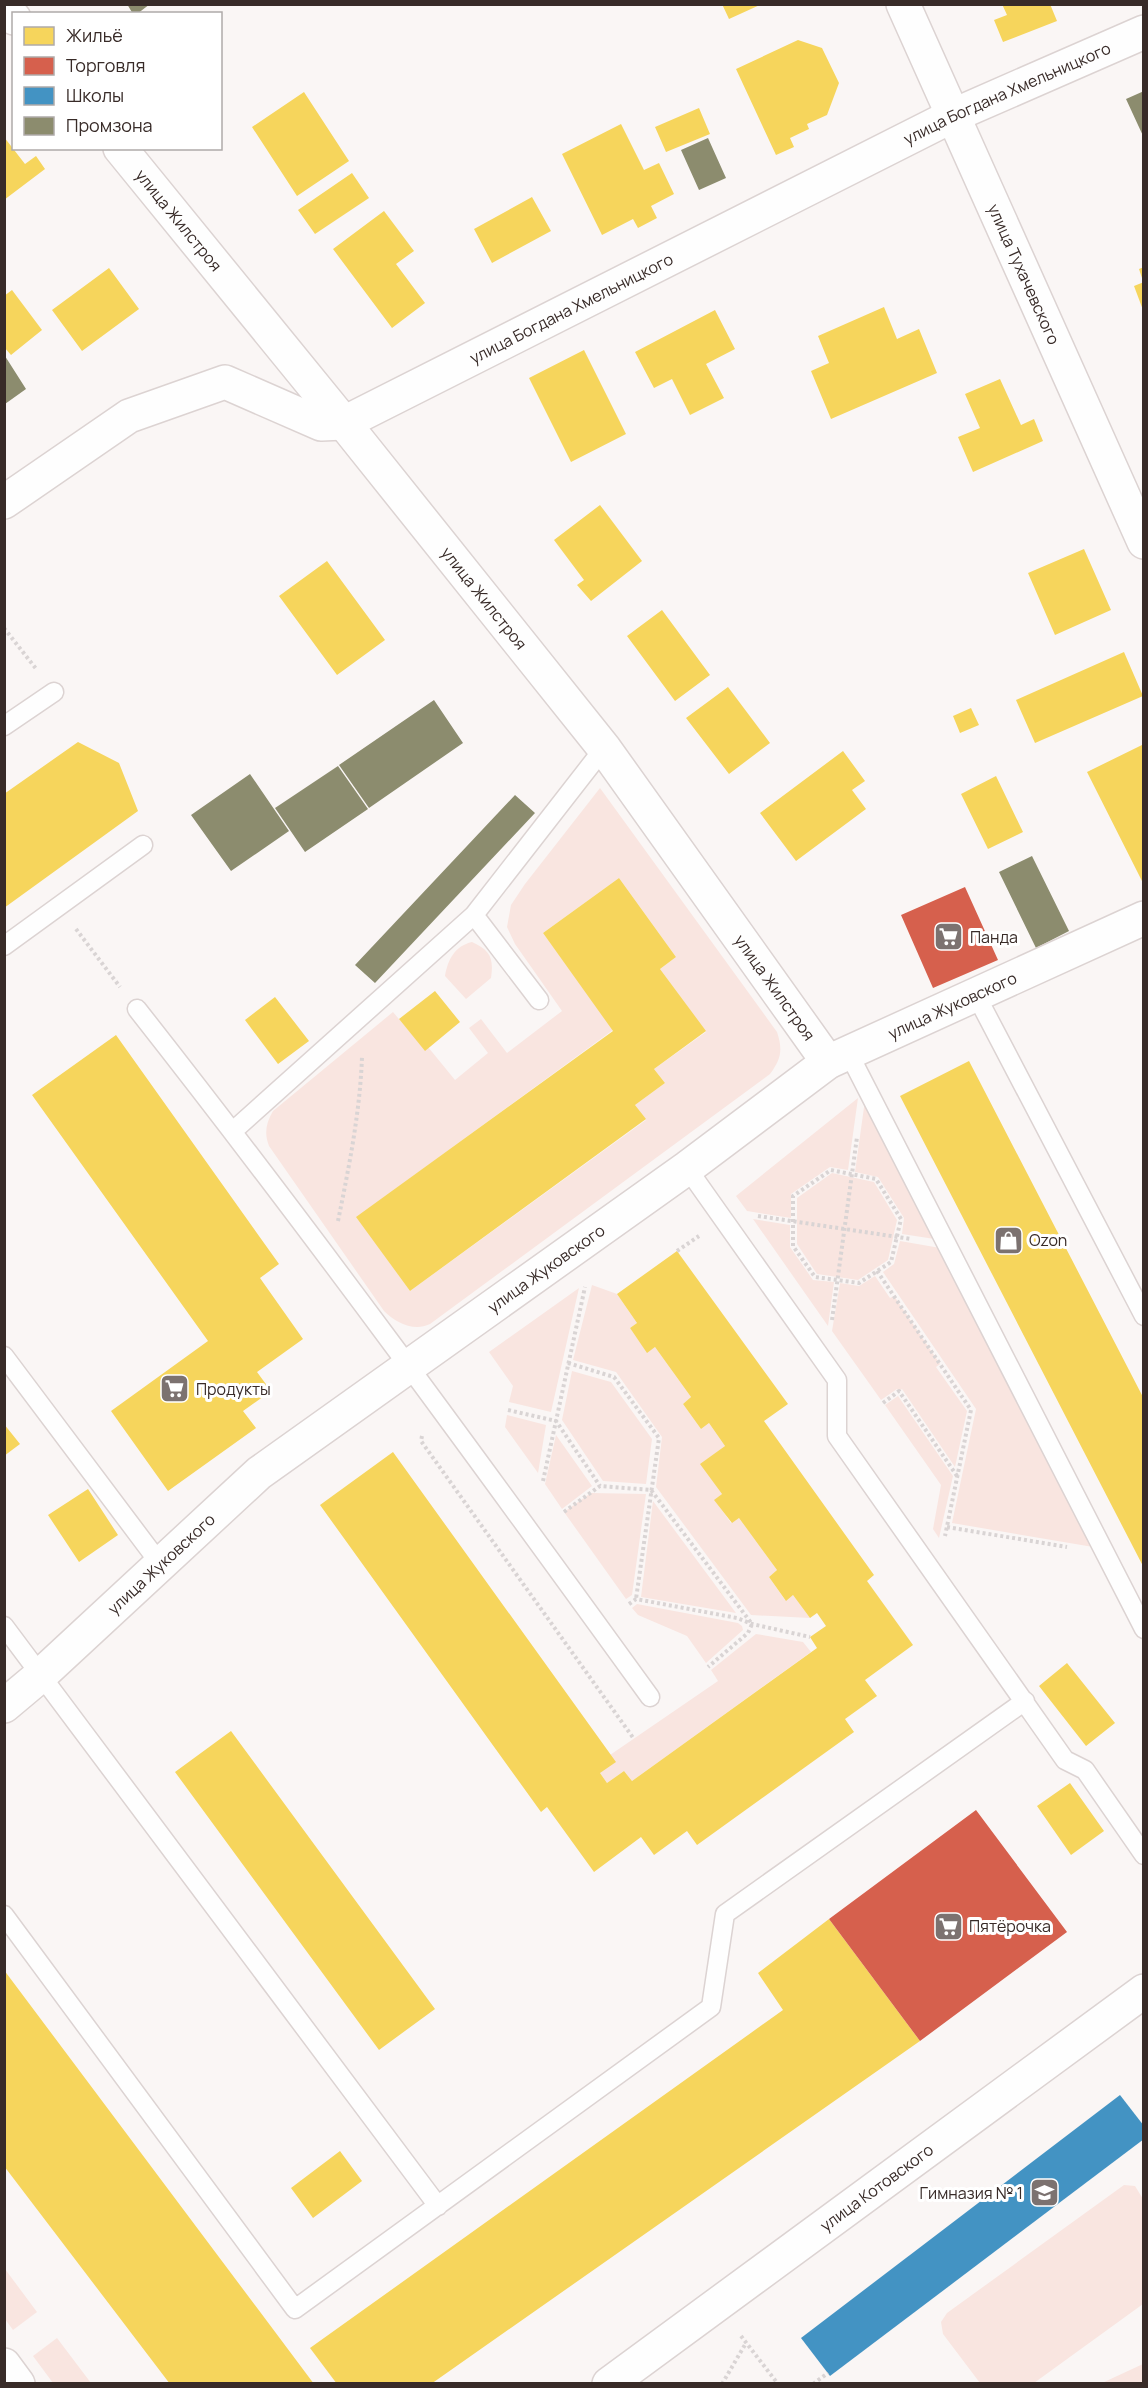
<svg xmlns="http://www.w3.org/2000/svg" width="1148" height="2388" viewBox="0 0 1148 2388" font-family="Manrope,sans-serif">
<rect width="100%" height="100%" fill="#faf6f5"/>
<!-- green -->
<path fill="#f9e5e0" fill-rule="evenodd" d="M600 788 777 1032C783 1050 781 1059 770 1074L430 1324C414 1332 396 1323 384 1311L269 1146C264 1133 266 1123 273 1111L393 1012 425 1050 428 1047 455 1080 488 1053 469 1028 481 1019 507 1053 562 1011 515 944 507 927 511 905 525 884ZM619 878 676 957 660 969 706 1032 654 1069 665 1083 635 1105 646 1120 410 1291 357 1217 613 1030 543 933Z
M472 942C490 950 494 958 491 978L466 999 445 976C448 959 455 946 472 942Z
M866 1093 941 1240 902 1234 904 1218 878 1177 855 1172Z
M858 1098 848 1170 830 1167 791 1194V1218L747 1211 736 1196Z
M832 1173 874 1182 897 1220 888 1260 858 1280 817 1274 797 1244V1198Z
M753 1219 790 1225V1247L813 1280 834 1282 828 1326Z
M900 1241 946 1249 1099 1548 952 1523 976 1409 883 1272 894 1264Z
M875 1276 890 1298 894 1296 940 1364 936 1367 967 1411 955 1467 902 1389 899 1391 897 1389 881 1400 832 1331 840 1283 859 1286Z
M592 1285 617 1294 637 1323 630 1328 647 1352 655 1347 691 1397 683 1404 701 1429 709 1423 725 1446 701 1464 722 1494 715 1500 731 1523 739 1518 777 1570 769 1577 785 1600 793 1595 810 1618 751 1615 656 1487 662 1437 616 1372 573 1360Z
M579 1288 551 1412 509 1402 513 1386 489 1352Z
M572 1371 611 1382 652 1439 646 1484 603 1481 562 1420Z
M898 1396 953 1476 939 1538 933 1529 941 1485 885 1405Z
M507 1415 546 1425 538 1473 505 1427Z
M556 1435 592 1486 562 1509 545 1484Z
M591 1493 646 1494 632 1595 626 1599 564 1512Z
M653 1501 736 1613 641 1597Z
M637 1604 738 1623 742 1626 743 1630 706 1663 687 1636 638 1615 632 1608Z
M756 1634 803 1642 811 1652 632 1781 624 1771 607 1783 600 1773 610 1755 718 1681 711 1670Z
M1124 2185 1135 2186 1143 2199V2304L1034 2383H980L943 2334 941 2322 947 2313Z
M5 2269 37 2312 13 2330 5 2319Z
M57 2338 91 2383H53L33 2356Z
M1143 2364V2383H1102Z"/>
<!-- homes -->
<path fill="#f6d55c" d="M722 4H762L729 19Z
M1002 4H1050L1057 21 1003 42 994 20 1007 15Z
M798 40 822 48 839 83 827 115 807 124 809 129 790 138 794 147 776 155 736 69Z
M304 92 349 161 297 196 252 127Z
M699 108 710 134 666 152 655 127Z
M621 124 644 170 659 163 674 194 651 206 657 218 638 228 633 219 602 235 562 154Z
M4 137 25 164 36 156 45 169 4 200Z
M352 173 369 198 315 234 298 210Z
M532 197 551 231 492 263 474 229Z
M384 211 414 251 396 264 425 303 392 328 333 249Z
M1144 267V281H1143L1139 269Z
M109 268 139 309 82 351 52 310Z
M1144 282V310H1143L1134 286Z
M12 290 42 330 11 355 4 347V296Z
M884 307 897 339 919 329 937 373 831 419 811 371 829 363 818 336Z
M715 310 735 349 706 364 724 398 690 415 672 379 654 388 635 352Z
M584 350 626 434 571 462 529 378Z
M1000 379 1021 425 1034 419 1043 441 973 472 958 437 980 428 965 394Z
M600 505 642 561 591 601 577 585 584 580 554 540Z
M1084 549 1111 610 1055 635 1028 573Z
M327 561 385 640 337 675 279 596Z
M662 610 710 675 675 701 627 636Z
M1124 652 1143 696 1035 743 1016 700Z
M728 687 770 743 729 774 686 718Z
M971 708 979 725 960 733 953 716Z
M78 742 119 763 138 811 4 908V794Z
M1144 744V885L1087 772Z
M843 751 865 781 852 790 866 809 796 861 760 813Z
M996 776 1023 832 988 849 961 794Z
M619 878 676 957 660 969 706 1031 654 1069 665 1083 635 1105 646 1119 410 1291 356 1217 613 1031 543 933Z
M435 991 460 1022 425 1051 399 1019Z
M275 997 309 1041 278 1064 245 1020Z
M116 1035 279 1264 260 1278 303 1339 257 1372 271 1391 243 1411 256 1428 168 1491 111 1411 208 1341 32 1095Z
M969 1061 1144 1399V1568L900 1096Z
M677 1251 788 1404 764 1421 874 1575 867 1581 913 1645 865 1680 877 1696 845 1719 854 1732 697 1845 687 1831 654 1855 641 1837 594 1872 547 1807 541 1812 320 1505 393 1452 616 1762 600 1773 607 1783 624 1771 632 1781 817 1648 810 1637 826 1626 817 1613 810 1618 793 1595 786 1601 769 1577 777 1570 739 1518 732 1523 714 1500 722 1494 700 1464 725 1446 709 1423 701 1429 683 1404 691 1397 655 1347 647 1353 630 1328 637 1323 617 1294Z
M4 1424 20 1444 4 1456Z
M88 1489 118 1535 79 1562 48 1515Z
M1067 1663 1115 1723 1086 1746 1039 1686Z
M231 1731 435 2009 379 2050 175 1772Z
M1070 1783 1104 1831 1071 1855 1037 1806Z
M829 1919 920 2041 431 2384H337L310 2348 783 2010 758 1973Z
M4 1970 314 2384H170L4 2166Z
M340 2151 362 2181 313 2218 291 2188Z"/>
<!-- shops -->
<path fill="#d6604d" d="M965 887 998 960 933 988 901 915Z
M976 1810 1067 1932 920 2041 829 1919Z"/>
<!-- schools -->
<path fill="#4393c3" d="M1120 2095 1144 2126V2139L830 2376 801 2338Z"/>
<!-- industry -->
<path fill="#8c8c6e" d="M127 4H150L137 14H133Z
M1144 91V138L1126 99Z
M708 138 726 178 699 190 681 150Z
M5 356 26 389 5 404Z
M434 700 463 743 369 808 339 765Z
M338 766 368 809 305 852 275 808Z
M250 774 289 831 231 871 191 815Z
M515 795 535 813 375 983 355 965Z
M1032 856 1069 931 1036 948 999 872Z"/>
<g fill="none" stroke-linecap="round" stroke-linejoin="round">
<defs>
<path id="service" d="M4 726 54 692
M474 915 539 1000
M4 946 143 845
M976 995 1144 1316
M137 1009C314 1234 482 1465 650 1697
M848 1052 1144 1629
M233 1131 474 915 604 748
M687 1168 837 1380V1436L1065 1760 1085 1770 1144 1855
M4 1356 161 1565
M4 1626 438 2206
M4 1915 295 2309 711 2007 725 1914 1025 1701"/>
<g id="minor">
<path id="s1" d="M903 4 1144 542"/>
<path d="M4 7 14 18"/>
<path id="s2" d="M120 148 344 423 604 748 828 1062"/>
<path id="s3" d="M4 502 129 416 225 382 321 424 344 423 952 116 1144 32"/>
<path id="s4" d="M4 1706 41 1675 259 1473 687 1168 828 1062 1144 918"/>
</g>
<g id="tertiary">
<path d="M4 2365 18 2384"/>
<path id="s5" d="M609 2384 1144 1991"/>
</g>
</defs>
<!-- service casing -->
<use href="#service" stroke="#dcd3d2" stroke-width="21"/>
<!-- minor casing -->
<use href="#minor" stroke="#dcd3d2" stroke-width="36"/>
<!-- tertiary casing -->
<use href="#tertiary" stroke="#dcd3d2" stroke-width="36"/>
<!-- path -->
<path stroke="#d9d4d4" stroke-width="4" stroke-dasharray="3 3" stroke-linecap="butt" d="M4 628 37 670
M76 929 120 987
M831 1170 876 1179 901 1219 891 1262 859 1283 815 1277 793 1246V1196Z
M758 1216 911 1239
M338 1221C349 1167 360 1112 362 1057
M677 1251 699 1236
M877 1271 971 1410 945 1536
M832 1320 857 1137
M568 1363 614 1377 659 1438 636 1599
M883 1403 899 1391 957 1476
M508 1410 556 1421 600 1486
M422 1436 421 1441 634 1739
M543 1481 585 1287
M564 1512 600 1486 651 1490 752 1624 748 1633 708 1667
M947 1527 1067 1547
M629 1604 636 1599 737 1618 752 1624 810 1637
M741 2336 778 2384
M722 2384 746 2343
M813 2384 828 2373"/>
<!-- service -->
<use href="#service" stroke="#fefefe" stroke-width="18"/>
<!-- minor -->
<use href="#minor" stroke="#fefefe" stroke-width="33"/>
<!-- tertiary -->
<use href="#tertiary" stroke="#fefefe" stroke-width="33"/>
</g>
<!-- icons -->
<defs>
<symbol id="supermarket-square" viewBox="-11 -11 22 22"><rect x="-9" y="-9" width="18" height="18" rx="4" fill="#7c7270" stroke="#fff"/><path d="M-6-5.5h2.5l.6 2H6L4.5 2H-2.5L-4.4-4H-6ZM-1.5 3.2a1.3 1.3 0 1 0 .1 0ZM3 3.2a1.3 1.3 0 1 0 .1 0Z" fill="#fff"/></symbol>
<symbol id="shop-square" viewBox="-11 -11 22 22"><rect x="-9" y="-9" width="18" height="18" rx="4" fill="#7c7270" stroke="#fff"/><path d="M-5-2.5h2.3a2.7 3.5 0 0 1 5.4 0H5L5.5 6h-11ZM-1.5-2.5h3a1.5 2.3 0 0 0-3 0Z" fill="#fff"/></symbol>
<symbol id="school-square" viewBox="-11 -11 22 22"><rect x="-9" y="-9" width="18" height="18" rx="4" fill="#7c7270" stroke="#fff"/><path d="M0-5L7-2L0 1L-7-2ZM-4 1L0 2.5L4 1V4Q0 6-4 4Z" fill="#fff"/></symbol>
</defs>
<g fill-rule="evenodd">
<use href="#supermarket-square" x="932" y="920" width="33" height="33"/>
<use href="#shop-square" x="992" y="1224" width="33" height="33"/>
<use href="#supermarket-square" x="158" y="1372" width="33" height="33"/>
<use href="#supermarket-square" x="932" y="1910" width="33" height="33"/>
<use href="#school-square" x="1028" y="2176" width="33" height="33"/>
</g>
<g text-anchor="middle" stroke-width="6" stroke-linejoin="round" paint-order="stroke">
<!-- street labels -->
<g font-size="16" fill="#382b28" stroke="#fff">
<text dy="6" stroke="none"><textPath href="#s3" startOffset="1122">улица Богдана Хмельницкого</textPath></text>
<text dy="6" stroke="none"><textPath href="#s2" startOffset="93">улица Жилстроя</textPath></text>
<text dy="6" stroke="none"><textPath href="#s1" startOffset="296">улица Тухачевского</textPath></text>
<text dy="6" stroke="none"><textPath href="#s3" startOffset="636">улица Богдана Хмельницкого</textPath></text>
<text dy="6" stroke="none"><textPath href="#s2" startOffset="579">улица Жилстроя</textPath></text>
<text dy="6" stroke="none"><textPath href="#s2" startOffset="1065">улица Жилстроя</textPath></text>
<text dy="6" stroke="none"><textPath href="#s4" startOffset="1184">улица Жуковского</textPath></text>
<text dy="6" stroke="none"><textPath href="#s4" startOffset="698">улица Жуковского</textPath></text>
<text dy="6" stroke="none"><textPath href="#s4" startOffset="212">улица Жуковского</textPath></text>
<text dy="6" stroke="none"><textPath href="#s5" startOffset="332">улица Котовского</textPath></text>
</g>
<!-- poi labels -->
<g font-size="16" fill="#382b28" stroke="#fff" text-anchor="start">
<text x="970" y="943">Панда</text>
<text x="1029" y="1246">Ozon</text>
<text x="196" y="1395">Продукты</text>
<text x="969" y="1932">Пятёрочка</text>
<text x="1023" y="2199" text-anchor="end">Гимназия № 1</text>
</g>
</g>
<!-- border -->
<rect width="1148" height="2388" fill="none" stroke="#382b28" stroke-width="12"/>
<!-- legend -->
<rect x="12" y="12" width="210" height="138" fill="#ffffff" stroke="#afaaa9" stroke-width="1.5"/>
<rect x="24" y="27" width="30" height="18" fill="#f6d55c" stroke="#afaaa9" stroke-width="1.5"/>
<text x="66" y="42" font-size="18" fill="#382b28">Жильё</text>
<rect x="24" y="57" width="30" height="18" fill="#d6604d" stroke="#afaaa9" stroke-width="1.5"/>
<text x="66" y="72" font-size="18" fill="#382b28">Торговля</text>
<rect x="24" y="87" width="30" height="18" fill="#4393c3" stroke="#afaaa9" stroke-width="1.5"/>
<text x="66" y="102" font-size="18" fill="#382b28">Школы</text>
<rect x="24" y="117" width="30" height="18" fill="#8c8c6e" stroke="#afaaa9" stroke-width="1.5"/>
<text x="66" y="132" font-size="18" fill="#382b28">Промзона</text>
</svg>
